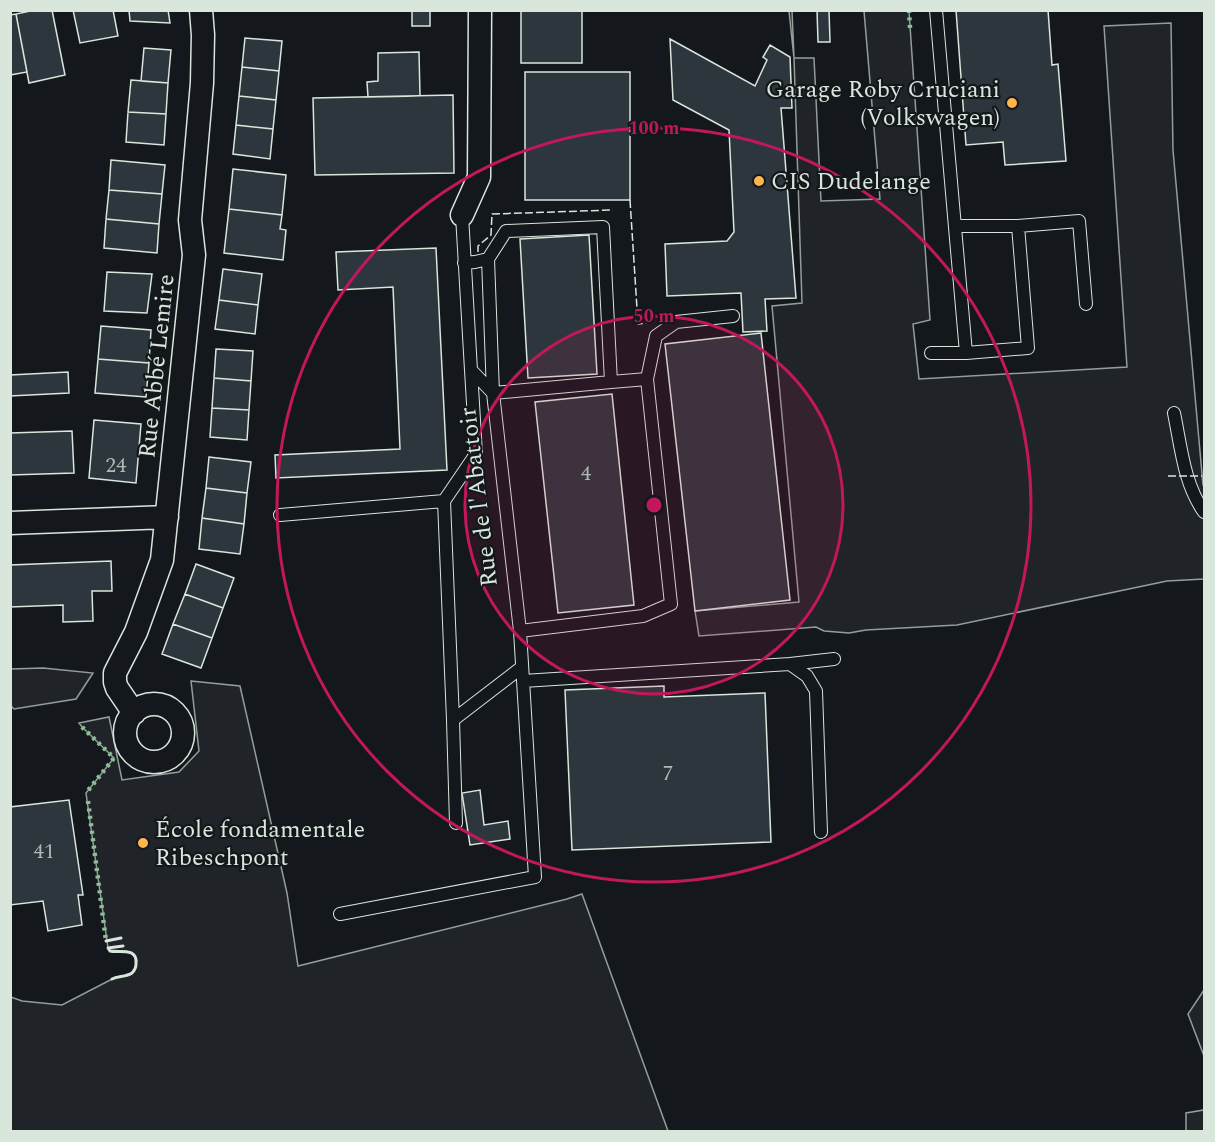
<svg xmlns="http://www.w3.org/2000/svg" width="1215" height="1142" viewBox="0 0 1215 1142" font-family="Spectral,serif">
<rect width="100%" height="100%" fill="#14181c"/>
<!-- green -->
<path fill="#202428" stroke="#939e99" stroke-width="1.5" d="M789 11H792L794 58H814L821 201 880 199 864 11H909L930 320 913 324 919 379 1127 367 1104 26 1171 23 1173 150 1203 485H1204V579L1167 581 957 625 866 630 849 633 824 631 816 627 699 636 695 611 799 602 772 306 802 303 794 58Z
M43 668 93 673 76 699 14 709 11 706V669Z
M191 681 240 686 287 893 298 966 567 899 582 894 668 1131H11V997L22 1001 62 1005 116 977C120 976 127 977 131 974 138 969 138 957 130 952 124 949 116 952 110 951L108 948 86 793 114 758 82 727 79 723 109 717 122 780 179 772 199 751Z
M1204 990V1056L1188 1014Z
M1204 1110V1131H1186V1113Z"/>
<!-- building -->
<path fill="#2c363c" stroke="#d8e6dc" stroke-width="1.5" d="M35 10H52L65 75 29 83 16 14Z
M73 10H113L118 36 80 43Z
M129 10H168L170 23 130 21Z
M521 10H582V63H521Z
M817 10H829L830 42H818Z
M956 10H1048L1052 65 1058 64 1066 161 1005 165 1003 142 966 145Z
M412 11H430V26H412Z
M16 14 27 72 10 75V15Z
M245 38 282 41 279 71 242 67Z
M670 39 755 86 767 60 763 57 770 45 790 57 792 108H781L796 298 765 299 767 331 743 332 741 293 667 296 665 244 727 241 734 232 729 130 673 100Z
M144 48 171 50 168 83 141 81Z
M419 52 420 96 368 97 367 82 378 81V53Z
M242 67 279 71 276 100 239 96Z
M525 72H630V200H525Z
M131 80 168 83 166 114 128 112Z
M453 95 454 173 315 175 313 98Z
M239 96 276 100 273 129 236 125Z
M128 112 166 114 164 145 126 142Z
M236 125 273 129 270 159 233 154Z
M111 160 165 165 162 194 109 190Z
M233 169 286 175 282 215 229 209Z
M109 190 162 194 159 224 106 219Z
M229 209 282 215 280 229 286 230 283 260 224 253Z
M106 219 159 224 157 253 104 248Z
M589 235 597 374 528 378 520 239Z
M436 248 447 470 276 478 275 455 400 449 393 287 338 290 336 252Z
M223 269 262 274 258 305 219 300Z
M107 272 152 274 147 313 104 311Z
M219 300 258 305 255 334 215 329Z
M101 326 151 330 149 363 98 359Z
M761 333 790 600 695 611 665 344Z
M216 349 253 351 251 381 214 378Z
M98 359 149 363 146 397 95 393Z
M68 372 69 393 10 396V375Z
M214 378 251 381 249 410 212 408Z
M612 394 634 605 558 613 535 402Z
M212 408 249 410 247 440 210 437Z
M94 420 141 424 136 483 89 478Z
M72 431 74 473 10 475V433Z
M209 457 251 462 247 493 206 488Z
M206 488 247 493 244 524 202 518Z
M202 518 244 524 240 554 199 549Z
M111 561 112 591H92L93 621 63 622V605L10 607V565Z
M196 564 234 578 223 608 185 594Z
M185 594 223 608 212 638 173 624Z
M173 624 212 638 201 668 162 654Z
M664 686V697L765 693 771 842 572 850 565 690Z
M480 790 484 825 508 821 510 839 470 845 462 793Z
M69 800 83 895H78L82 925 48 931 43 901 10 905V807Z"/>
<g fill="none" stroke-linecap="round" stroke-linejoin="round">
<defs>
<path id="service" d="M936 10 966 353 1028 348 1018 226 1079 221 1086 304
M955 226H1018
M464 263 475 262 488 259
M931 353H966
M647 379 656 336 676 322 733 316
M1174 413C1181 447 1184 484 1204 512
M444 501 453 720 456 823
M280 515 444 501 476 454 471 370
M520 631 643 616 671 604 647 379 611 382 603 227 506 231 488 259 493 393 611 382
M790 664 834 659
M523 681 790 664 807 676 816 691 821 832
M453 720 522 667
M340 914 535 877 520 631 493 393 471 370 462 215"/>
<path id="minor" d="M462 215 479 177 480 10
M10 523 167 517
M125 733a29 29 0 1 1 58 0a29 29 0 1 1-58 0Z
M134 713 117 688 115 682V673L136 632 162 560 194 255 190 220 202 83 203 35 201 10"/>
</defs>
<!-- service casing -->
<use href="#service" stroke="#d8e6dc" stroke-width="14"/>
<!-- minor casing -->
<use href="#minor" stroke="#d8e6dc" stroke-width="25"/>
<!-- service -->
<use href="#service" stroke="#14181c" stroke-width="12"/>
<!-- minor -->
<use href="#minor" stroke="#14181c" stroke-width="22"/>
<!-- hedge -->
<path stroke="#8ac095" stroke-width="4.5" stroke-dasharray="3 4.5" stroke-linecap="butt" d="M909 10 910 28
M82 727 114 758 86 793
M88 801 106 941"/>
<!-- fence -->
<path stroke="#d8e6dc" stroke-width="1.5" stroke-dasharray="8 3" stroke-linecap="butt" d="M630 200 638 324 650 323
M478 252V246L491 235 492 214 613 210
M1168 476H1202"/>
<!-- wall -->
<path stroke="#d8e6dc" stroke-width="3" d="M106 941 121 938
M112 979C118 976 126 977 132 973 134 971 136 967 136 964 138 947 119 953 110 951L108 948 123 946"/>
</g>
<!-- distance rings -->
<circle cx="654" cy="505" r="189" fill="#c2185b" fill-opacity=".12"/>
<g fill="none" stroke="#c2185b" stroke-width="3">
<circle cx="654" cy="505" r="189"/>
<circle cx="654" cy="505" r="377"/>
</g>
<!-- markers -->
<g fill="#ffb74d" stroke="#14181c" stroke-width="2">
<circle cx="1012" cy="103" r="6"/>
<circle cx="759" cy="181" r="6"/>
<circle cx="143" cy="843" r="6"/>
</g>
<g text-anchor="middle" stroke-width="4.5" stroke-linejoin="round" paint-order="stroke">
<!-- number labels -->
<g font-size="21" fill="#adbab4">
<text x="116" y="472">24</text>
<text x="586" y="480">4</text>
<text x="668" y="780">7</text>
<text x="44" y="858">41</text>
</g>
<!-- poi labels -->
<g font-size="24" fill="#d8e6dc" stroke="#14181c" text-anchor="start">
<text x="1000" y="97" text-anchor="end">Garage Roby Cruciani<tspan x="1000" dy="28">(Volkswagen)</tspan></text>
<text x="771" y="189">CIS Dudelange</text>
<text x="155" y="837">École fondamentale<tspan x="155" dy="28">Ribeschpont</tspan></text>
</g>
<!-- street labels -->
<g font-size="24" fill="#d8e6dc" stroke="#14181c">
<text transform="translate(156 366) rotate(-84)" y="8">Rue Abbé Lemire</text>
<text transform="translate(478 497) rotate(-97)" y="8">Rue de l'Abattoir</text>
</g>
</g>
<circle cx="654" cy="505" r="9" fill="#c2185b" stroke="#14181c" stroke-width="3"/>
<g font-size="18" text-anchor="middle" font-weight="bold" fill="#c2185b" stroke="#14181c" stroke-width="4.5" stroke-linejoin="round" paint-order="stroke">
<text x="654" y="134">100 m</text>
<text x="654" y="322">50 m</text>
</g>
<!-- border -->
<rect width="1215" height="1142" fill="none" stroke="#d8e6dc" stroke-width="24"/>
</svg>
